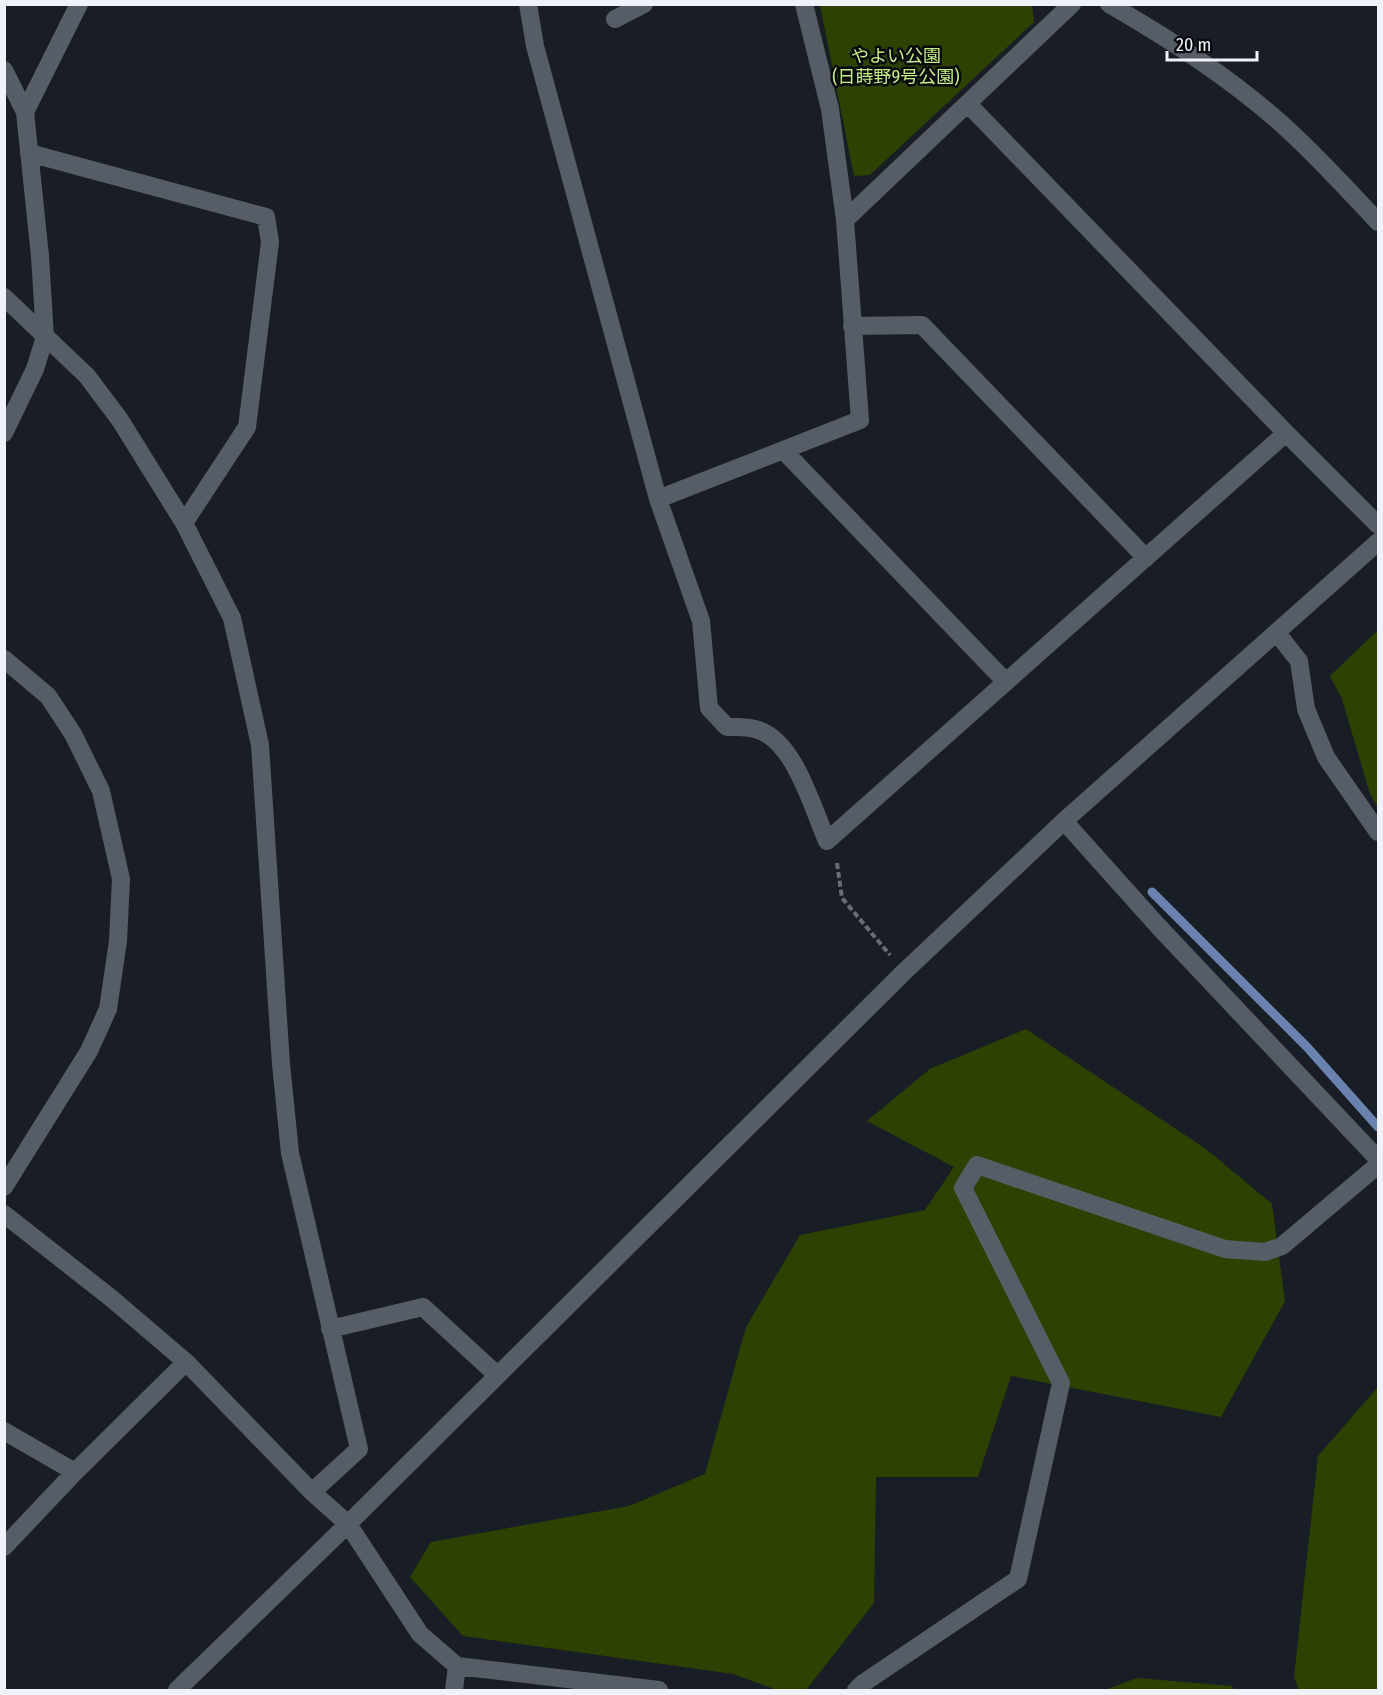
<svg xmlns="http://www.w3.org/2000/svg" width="1383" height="1695" viewBox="0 0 1383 1695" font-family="'Fira Sans Condensed','Noto Sans JP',sans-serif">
<rect width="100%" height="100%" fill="#191e26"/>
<!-- green -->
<path fill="#2d4200" d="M820 5H1032L1034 22 870 175 854 176Z
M1378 630V808L1370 794 1342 699 1330 676Z
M1026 1029 1206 1149 1272 1204 1285 1301 1221 1417 1011 1376 978 1477H876L874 1603 806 1690H777L733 1674 463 1636 410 1577 431 1542 629 1506 705 1474 746 1327 800 1235 925 1210 954 1167 867 1121 930 1069Z
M1378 1387V1690H1299L1294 1677 1318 1456Z
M1137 1678 1232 1686 1234 1690H1105Z"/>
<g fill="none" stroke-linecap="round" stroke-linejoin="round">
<!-- stream -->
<path stroke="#6983ae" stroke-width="9" d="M1152 892 1307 1047 1378 1127"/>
<!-- path -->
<path stroke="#686d74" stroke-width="4" stroke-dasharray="6 3" stroke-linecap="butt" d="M837 863 842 898 890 955"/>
<!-- minor -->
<path stroke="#575d67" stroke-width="18" d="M528 4 535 46 658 499 701 621 709 708 727 727C736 727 746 726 755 729 794 738 812 807 827 841L1286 433
M1109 4C1171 40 1232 79 1285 127 1318 157 1348 190 1378 222
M615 19 644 4
M4 70 25 112 40 256 45 337 35 369 4 433
M968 104 1286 433 1378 525
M25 112 79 4
M29 153 266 217 270 242 247 427 184 523
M845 220 1072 4
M4 297 87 376 120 420 184 523 232 618 260 745 281 1064 290 1153 359 1449 312 1492
M852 326 922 325 1146 558
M784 451 1006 682
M658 499 860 420 845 220 830 109 804 4
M1277 633 1299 661 1306 709 1326 757 1378 832
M4 659 48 696 73 734 101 791 121 879 118 941 108 1009 89 1051 4 1187
M1064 821 1158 926 1378 1159
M4 1214 111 1298 186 1362 312 1492 348 1524 420 1634 457 1666 659 1690
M330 1329 423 1307 497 1375
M4 1431 75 1472
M4 1547 75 1472 186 1362
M177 1690 348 1524 904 972 1064 821 1378 542
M454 1690 457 1666
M856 1690 862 1684 1018 1579 1061 1383 963 1188 977 1165 1225 1249 1265 1252 1282 1246 1378 1165"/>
</g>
<g text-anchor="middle" stroke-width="5" stroke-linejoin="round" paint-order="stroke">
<!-- park labels -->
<g font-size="18" fill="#c5ed88" stroke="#06080b">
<text x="896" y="62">やよい公園<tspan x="896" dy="21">(日蒔野9号公園)</tspan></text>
</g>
</g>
<!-- border -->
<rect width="1383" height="1695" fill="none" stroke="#eff3f9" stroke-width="12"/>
<!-- scale -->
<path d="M1167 51v9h90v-9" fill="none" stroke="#eff3f9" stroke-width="3"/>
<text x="1176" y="51" font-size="18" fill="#eff3f9" stroke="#06080b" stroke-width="4.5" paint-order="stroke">20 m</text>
</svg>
